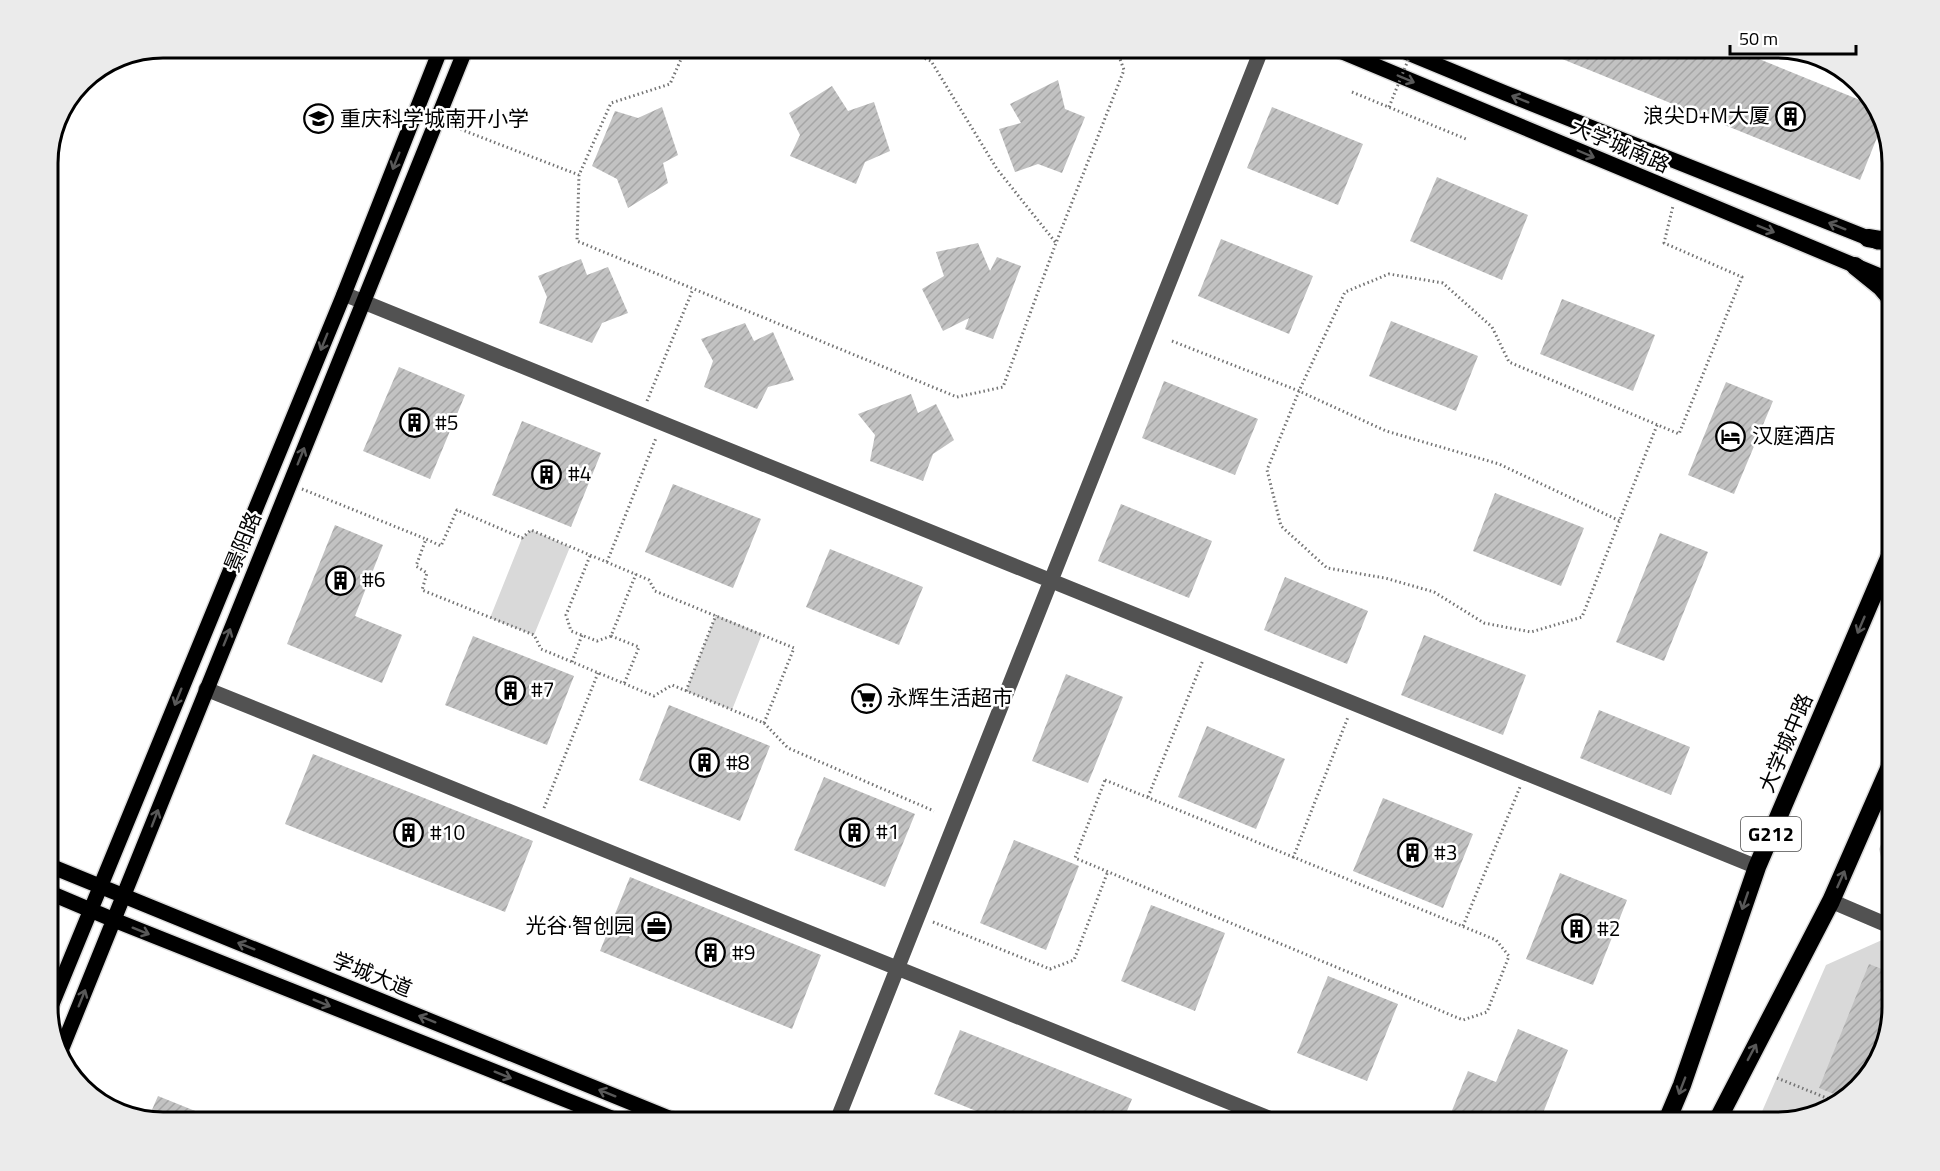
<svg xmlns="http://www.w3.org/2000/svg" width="1940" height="1171" viewBox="0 0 1940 1171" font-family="'Titillium Web','Noto Sans SC',sans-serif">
<defs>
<pattern id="building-hatch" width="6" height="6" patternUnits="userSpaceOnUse" patternTransform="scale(1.5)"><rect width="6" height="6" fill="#c2c2c2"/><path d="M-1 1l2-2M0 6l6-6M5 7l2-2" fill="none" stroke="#a5a5a5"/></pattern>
</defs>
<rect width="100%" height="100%" fill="#fff"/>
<!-- park -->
<path fill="#d9d9d9" d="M531 530 570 547 534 635 490 618 522 538Z
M716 615 762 634 732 710 686 691Z
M1892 818V902L1879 849Z
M1891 936 1892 1007 1876 1065 1834 1107 1776 1123H1757L1826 965Z"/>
<!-- building -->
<path fill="url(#building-hatch)" d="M1535 48H1732L1877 107 1882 125 1860 180Z
M1058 80 1065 109 1085 117 1062 173 1038 164 1015 172 999 129 1021 123 1010 104Z
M832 86 848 111 874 102 890 151 865 162 856 184 790 156 800 135 789 113Z
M662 107 678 155 663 163 668 183 628 208 617 179 592 166 615 111 638 118Z
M1272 107 1363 144 1338 205 1247 168Z
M1437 177 1528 215 1502 280 1410 241Z
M1221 239 1313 276 1289 334 1198 296Z
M978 243 990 271 997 257 1021 266 993 339 965 329 969 318 943 331 922 289 944 276 936 252Z
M581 259 587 275 608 267 628 313 602 323 592 343 539 323 547 297 538 276Z
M1562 299 1655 335 1633 391 1540 354Z
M1391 321 1478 356 1456 411 1369 376Z
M745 323 754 341 773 332 794 380 768 387 757 409 704 387 713 361 701 339Z
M399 367 465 395 430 479 363 451Z
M1164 381 1258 419 1235 475 1142 438Z
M1726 382 1773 401 1734 494 1688 475Z
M911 394 918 413 936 404 954 440 933 454 923 481 870 461 875 435 858 414Z
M522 421 601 453 571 527 492 495Z
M673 484 761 519 733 588 645 552Z
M1495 493 1584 528 1561 586 1473 551Z
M1121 504 1212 541 1189 598 1098 561Z
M335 525 383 545 355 616 402 635 382 683 287 644Z
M1660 533 1708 552 1664 661 1616 642Z
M830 549 923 587 899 645 806 607Z
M1285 577 1368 611 1347 664 1264 630Z
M1424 635 1526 675 1503 735 1401 695Z
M473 636 574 676 547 745 445 705Z
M1066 674 1123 697 1088 783 1032 761Z
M669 705 770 746 740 821 639 780Z
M1599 710 1690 747 1671 795 1580 758Z
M1207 726 1285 759 1256 829 1178 797Z
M313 754 533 841 505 912 285 824Z
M824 777 915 814 885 887 794 850Z
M1383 798 1473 834 1443 908 1353 871Z
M1014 840 1079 866 1046 950 980 923Z
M1560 873 1627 900 1593 985 1526 959Z
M630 877 821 955 792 1029 600 951Z
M1151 905 1225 933 1195 1011 1121 981Z
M1869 964 1892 973V1007L1876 1065 1844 1098 1819 1088Z
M1328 976 1398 1004 1367 1081 1297 1053Z
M1518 1029 1568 1050 1539 1123H1476L1451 1113 1468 1071 1496 1082Z
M960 1030 1132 1099 1122 1123H1006L934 1094Z
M158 1096 225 1123H164L148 1119Z"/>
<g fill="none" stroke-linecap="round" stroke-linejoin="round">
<defs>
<path id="major" d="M1333 48 1892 281
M1396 48 1505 93 1878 242
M48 865 681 1123
M48 892 114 920 624 1123
M48 1014 344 294 441 48
M60 1053 466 48"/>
<path id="highway" d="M1868 238 1892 242
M1855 266 1881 287 1892 300
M1666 1123 1682 1085 1757 867 1892 551
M1716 1123 1831 901 1892 762"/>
</defs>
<!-- major casing -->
<use href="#major" stroke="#dbdbdb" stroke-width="18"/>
<!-- highway casing -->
<use href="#highway" stroke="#dbdbdb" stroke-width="21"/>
<!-- path -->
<path stroke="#747474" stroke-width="3" stroke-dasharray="1.5 3" stroke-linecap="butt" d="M686 48 670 84 611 103 579 175 577 241 957 397 1003 387 1056 243 1124 70 1116 48
M900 48 931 61 997 169 1056 243
M1464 48H1465
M1352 92 1466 139
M452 126 579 175
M1172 341 1299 391 1386 431 1499 464 1620 521
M647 401 693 289
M1657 425 1582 617 1531 632 1484 623 1434 592 1385 578 1327 568 1281 526 1267 470 1299 391 1345 292 1389 274 1443 283 1492 327 1509 362 1679 434 1742 277 1664 243 1673 206
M302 489 426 539
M590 556 566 615 571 631 597 641 611 636 636 574
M607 562 656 438
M611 636 639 647 624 684
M572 662 582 635
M686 691 716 615
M764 723 794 648 655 591 649 580 531 530 522 538 457 510 441 546 426 539 416 566 427 573 422 590 534 635 541 649 654 696 672 685 764 723 788 748 934 811
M1105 780 1496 940 1509 956 1487 1012 1463 1020 1075 858Z
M1148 797 1203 660
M544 808 598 673
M1293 858 1348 717
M933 922 1050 969 1074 960 1108 871
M1463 926 1520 787
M1777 1078 1839 1103"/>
<!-- minor -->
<path stroke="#525252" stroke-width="15" d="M344 294 1757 867
M206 689 1281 1123
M1831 901 1892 927
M836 1123 1262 48"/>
<!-- major -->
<use href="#major" stroke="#000" stroke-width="15"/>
<!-- highway -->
<use href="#highway" stroke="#000" stroke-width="18"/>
<!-- path-bridge -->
<path stroke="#747474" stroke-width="3" stroke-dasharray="1.5 3" stroke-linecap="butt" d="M1389 107 1413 48"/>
</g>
<!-- one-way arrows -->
<defs><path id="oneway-shaft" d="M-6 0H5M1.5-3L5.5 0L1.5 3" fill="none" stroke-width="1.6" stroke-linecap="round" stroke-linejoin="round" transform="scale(1.5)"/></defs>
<g stroke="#595959">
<use href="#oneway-shaft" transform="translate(1406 79) rotate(23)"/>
<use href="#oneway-shaft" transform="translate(1520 99) rotate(-158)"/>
<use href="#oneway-shaft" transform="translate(1586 154) rotate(23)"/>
<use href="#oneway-shaft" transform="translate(396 161) rotate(112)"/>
<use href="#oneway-shaft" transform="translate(1837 226) rotate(-158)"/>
<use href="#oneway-shaft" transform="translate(1766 229) rotate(22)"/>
<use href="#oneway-shaft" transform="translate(324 342) rotate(112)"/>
<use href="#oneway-shaft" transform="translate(301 456) rotate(-68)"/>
<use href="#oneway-shaft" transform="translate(1861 625) rotate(113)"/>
<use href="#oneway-shaft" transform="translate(227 637) rotate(-68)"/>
<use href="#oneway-shaft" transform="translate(178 697) rotate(112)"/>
<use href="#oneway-shaft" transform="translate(155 818) rotate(-69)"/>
<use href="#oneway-shaft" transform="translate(1841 879) rotate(-66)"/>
<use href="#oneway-shaft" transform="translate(1745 901) rotate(109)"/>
<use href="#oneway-shaft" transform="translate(141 931) rotate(22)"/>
<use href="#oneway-shaft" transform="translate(246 946) rotate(-158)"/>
<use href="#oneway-shaft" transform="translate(82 998) rotate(-68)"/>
<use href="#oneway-shaft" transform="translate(322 1003) rotate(22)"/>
<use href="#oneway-shaft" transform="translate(427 1019) rotate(-158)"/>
<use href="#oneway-shaft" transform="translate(1752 1052) rotate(-62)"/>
<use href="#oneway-shaft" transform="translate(503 1075) rotate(22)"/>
<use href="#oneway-shaft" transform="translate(1682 1086) rotate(111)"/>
<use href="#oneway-shaft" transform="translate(607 1093) rotate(-158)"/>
</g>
<!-- icons -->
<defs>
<symbol id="building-ring" viewBox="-11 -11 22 22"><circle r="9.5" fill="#fff" stroke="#000" stroke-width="1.5"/><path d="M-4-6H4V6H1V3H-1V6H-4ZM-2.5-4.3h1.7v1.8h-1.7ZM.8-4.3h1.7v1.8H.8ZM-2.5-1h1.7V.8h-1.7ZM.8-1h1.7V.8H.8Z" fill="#000"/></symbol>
<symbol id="school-ring" viewBox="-11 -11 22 22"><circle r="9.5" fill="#fff" stroke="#000" stroke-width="1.5"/><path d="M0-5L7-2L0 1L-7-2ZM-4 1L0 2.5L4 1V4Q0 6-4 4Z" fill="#000"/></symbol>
<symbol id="hotel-ring" viewBox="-11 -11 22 22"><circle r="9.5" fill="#fff" stroke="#000" stroke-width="1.5"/><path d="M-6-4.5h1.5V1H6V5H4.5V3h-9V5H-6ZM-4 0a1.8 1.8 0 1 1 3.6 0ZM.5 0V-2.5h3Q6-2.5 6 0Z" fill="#000"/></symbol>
<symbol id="supermarket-ring" viewBox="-11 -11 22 22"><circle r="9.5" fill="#fff" stroke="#000" stroke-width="1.5"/><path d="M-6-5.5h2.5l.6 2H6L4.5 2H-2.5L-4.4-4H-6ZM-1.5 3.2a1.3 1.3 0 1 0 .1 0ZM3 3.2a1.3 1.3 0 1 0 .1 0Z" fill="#000"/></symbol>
<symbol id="office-ring" viewBox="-11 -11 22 22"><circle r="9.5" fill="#fff" stroke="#000" stroke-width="1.5"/><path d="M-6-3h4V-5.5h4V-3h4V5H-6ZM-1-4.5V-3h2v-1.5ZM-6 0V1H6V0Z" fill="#000"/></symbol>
</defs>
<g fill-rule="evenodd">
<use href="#building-ring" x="1774" y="100" width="33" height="33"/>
<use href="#school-ring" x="302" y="102" width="33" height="33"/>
<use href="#building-ring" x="398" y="406" width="33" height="33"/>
<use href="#hotel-ring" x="1714" y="420" width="33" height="33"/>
<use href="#building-ring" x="530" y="458" width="33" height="33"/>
<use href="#building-ring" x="324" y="564" width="33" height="33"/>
<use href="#building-ring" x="494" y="674" width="33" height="33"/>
<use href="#supermarket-ring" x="850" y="682" width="33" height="33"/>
<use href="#building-ring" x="688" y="746" width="33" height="33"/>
<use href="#building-ring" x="838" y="816" width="33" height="33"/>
<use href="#building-ring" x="392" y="816" width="33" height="33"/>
<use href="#building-ring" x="1396" y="836" width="33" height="33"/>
<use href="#office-ring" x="640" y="910" width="33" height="33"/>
<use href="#building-ring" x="1560" y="912" width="33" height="33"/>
<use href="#building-ring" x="694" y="936" width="33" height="33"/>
</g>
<g text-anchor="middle" stroke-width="5" stroke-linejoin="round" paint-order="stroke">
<!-- shield labels -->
<rect fill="#fff" stroke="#4c4c4c" stroke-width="1.5" x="1741" y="817" width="60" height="34" rx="4.5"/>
<g font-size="20" font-weight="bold" fill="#000">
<text x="1771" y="841">G212</text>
</g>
<!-- poi labels -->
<g font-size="21" fill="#000" stroke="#fff" text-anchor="start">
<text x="1770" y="123" text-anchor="end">浪尖D+M大厦</text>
<text x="340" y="126">重庆科学城南开小学</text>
<text x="435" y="430">#5</text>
<text x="1752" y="443">汉庭酒店</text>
<text x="568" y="481">#4</text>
<text x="362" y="587">#6</text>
<text x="531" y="697">#7</text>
<text x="887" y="705">永辉生活超市</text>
<text x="726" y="770">#8</text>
<text x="876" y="839">#1</text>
<text x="430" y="840">#10</text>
<text x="1434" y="860">#3</text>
<text x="635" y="933" text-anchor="end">光谷·智创园</text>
<text x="1597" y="936">#2</text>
<text x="732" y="960">#9</text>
</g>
<!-- street labels -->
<g font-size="21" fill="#000" stroke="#fff">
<text transform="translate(1620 146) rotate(23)" y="7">大学城南路</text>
<text transform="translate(243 542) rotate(-68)" y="7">景阳路</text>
<text transform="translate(1786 743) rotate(-67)" y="7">大学城中路</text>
<text transform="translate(372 975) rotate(22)" y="7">学城大道</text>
</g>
</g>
<!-- crop -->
<path d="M0 0H1940V1171H0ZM163 58H1777A105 105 0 0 1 1882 163V1007A105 105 0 0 1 1777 1112H163A105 105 0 0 1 58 1007V163A105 105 0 0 1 163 58Z" fill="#ebebeb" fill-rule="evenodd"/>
<path fill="none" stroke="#000" stroke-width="3" d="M163 58H1777A105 105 0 0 1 1882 163V1007A105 105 0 0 1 1777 1112H163A105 105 0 0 1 58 1007V163A105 105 0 0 1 163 58Z"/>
<!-- scale -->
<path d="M1730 45v9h126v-9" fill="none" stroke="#000000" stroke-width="3"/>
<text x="1739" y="45" font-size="18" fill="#000000" stroke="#ffffff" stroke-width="4.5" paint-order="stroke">50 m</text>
</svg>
